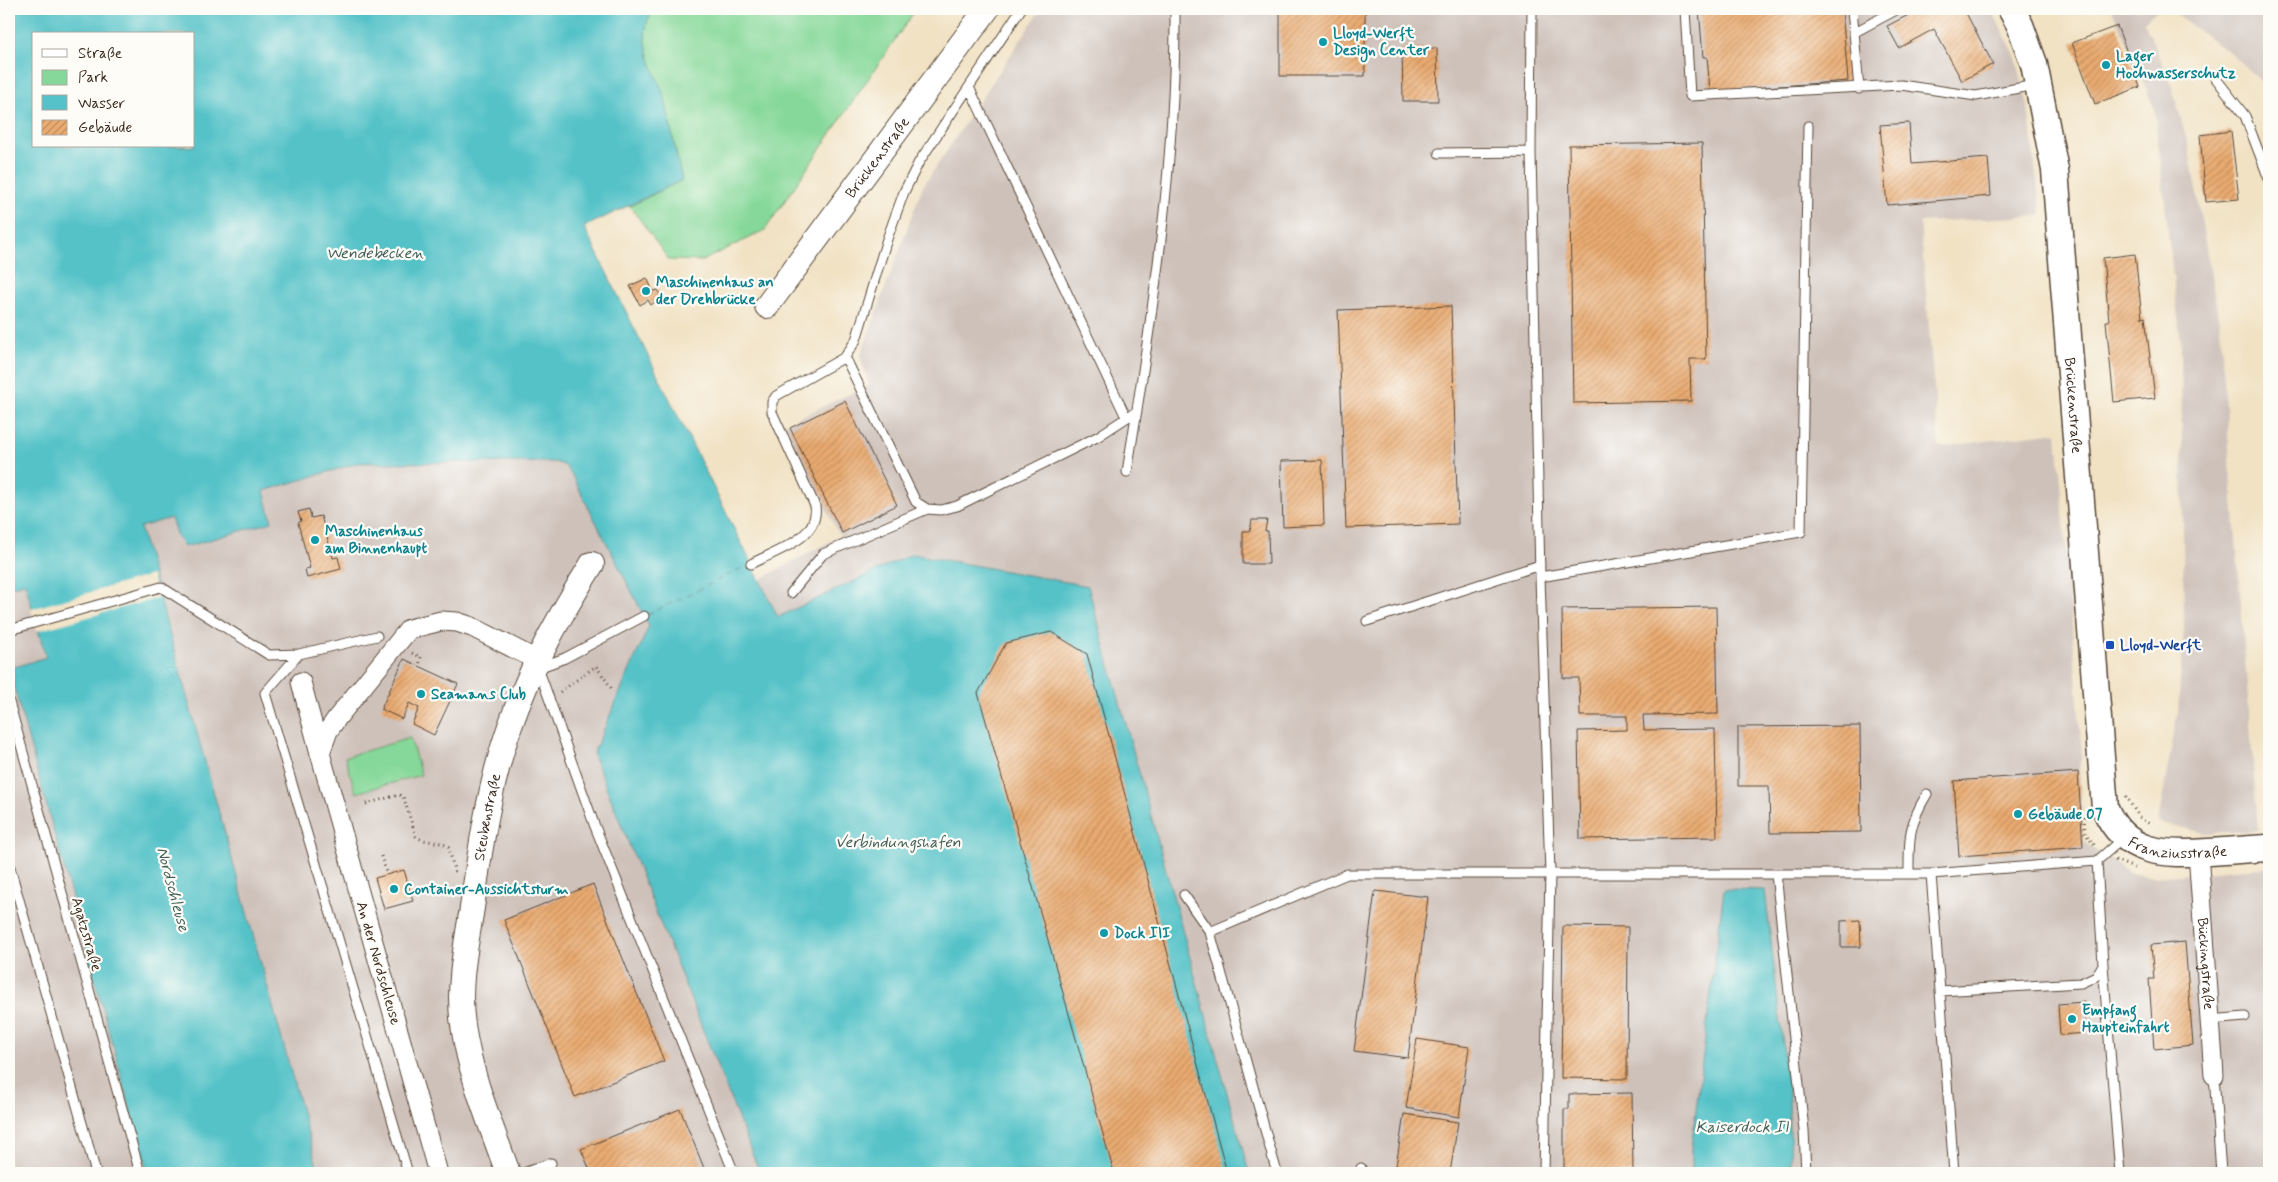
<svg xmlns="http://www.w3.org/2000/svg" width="2278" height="1182" viewBox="0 0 2278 1182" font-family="Mynerve,sans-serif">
<defs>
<pattern id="building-hatch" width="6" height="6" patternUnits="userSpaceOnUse" patternTransform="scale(1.25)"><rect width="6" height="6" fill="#eaab71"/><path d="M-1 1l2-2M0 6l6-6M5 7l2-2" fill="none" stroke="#bf8b5c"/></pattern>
</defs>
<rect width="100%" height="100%" fill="#fdfcf7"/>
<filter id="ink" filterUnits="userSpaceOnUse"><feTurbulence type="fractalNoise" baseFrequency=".02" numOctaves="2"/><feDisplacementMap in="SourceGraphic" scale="10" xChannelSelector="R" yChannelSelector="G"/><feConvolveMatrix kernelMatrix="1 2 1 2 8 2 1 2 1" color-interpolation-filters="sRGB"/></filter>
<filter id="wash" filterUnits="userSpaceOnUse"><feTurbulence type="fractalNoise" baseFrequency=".0096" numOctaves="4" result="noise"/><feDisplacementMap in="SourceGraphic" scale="20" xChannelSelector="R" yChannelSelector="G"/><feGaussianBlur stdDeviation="1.12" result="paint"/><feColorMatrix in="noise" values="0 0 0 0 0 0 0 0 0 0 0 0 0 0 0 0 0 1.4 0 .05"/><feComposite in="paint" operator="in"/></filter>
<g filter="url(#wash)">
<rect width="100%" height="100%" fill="#f1e2c4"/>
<!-- industrial -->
<path fill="#cec1ba" d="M1041 9H1991L2016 57 2028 106 2041 216 1920 222 1939 447 2057 432 2082 754 2079 771 2084 842 2130 873 2154 877 2269 867V1173H1249L1088 586 912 554 778 618 759 580 840 536 783 425 869 385 860 357 922 188Z
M2112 9H2158L2144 22 2170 80 2188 144 2220 328 2258 831 2204 833 2158 822 2178 711 2184 626 2181 345 2154 107Z
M2168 9H2269V89L2228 51Z
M554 462 564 465 571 473 649 626 593 754 760 1173H319L140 527 171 518 177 537 185 547 272 522 263 491 358 463Z
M24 583 46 657 9 669 148 1173H9V587Z"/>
<!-- green -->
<path fill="#85d899" stroke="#60815c" d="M655 9H916L765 230 702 261 669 260 630 206 682 180C676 155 671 129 666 104 660 75 630 36 655 9Z
M410 738 421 775 356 793 345 757Z"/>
<!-- water -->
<path fill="#54c2c8" stroke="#487673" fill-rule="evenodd" d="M9 9H655C630 36 660 75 666 104 671 129 676 155 682 180L584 227 778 617 912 554 1088 586 1249 1173H760L593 754 649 626 571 473 564 465 554 462 358 463 264 491 272 522 185 547 177 537 171 518 140 527 319 1173H148L9 669 46 657 25 583 9 587ZM34 34H194V146H34Z
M1724 889 1765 890 1789 1096 1791 1173H1691V1149Z"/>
<!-- pier -->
<path fill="#f1e2c4" d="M152 575 158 598 37 631 31 609Z"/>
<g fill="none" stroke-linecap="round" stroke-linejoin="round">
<!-- ferry -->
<path stroke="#445f5a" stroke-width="1" stroke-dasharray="6 5" stroke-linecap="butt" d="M647 615 747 566"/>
</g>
<g id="blocks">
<!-- building -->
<path fill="url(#building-hatch)" d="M1280 9H1365V76H1280Z
M1699 9H1842L1848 81 1710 91 1707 57H1703Z
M1920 9H1968L1969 11 1966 13 1993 64 1962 81 1934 29 1899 48 1887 26Z
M2117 26 2140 87 2095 104 2072 43Z
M1437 48 1438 101H1403L1402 49Z
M1909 123 1912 164 1988 158 1991 196 1887 205 1880 125Z
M2231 131 2239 199 2206 202 2200 135Z
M1702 143 1706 359H1690L1691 401 1573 403 1569 145Z
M2135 254 2142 318 2145 317 2155 398 2114 402 2106 321H2109L2103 258Z
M647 278 653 291 658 290 661 297 651 305 648 300 640 305 630 286Z
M1451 306 1458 524 1346 528 1338 310Z
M845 401 897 505 842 533 790 428Z
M1322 460 1324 525 1283 527 1281 461Z
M309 509 311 518 321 516 333 558 338 557 341 569 307 578 305 569 310 568 298 523 301 521 298 512Z
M1252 520H1267L1265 531H1268L1269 564H1243V531H1250Z
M1716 607 1718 714 1643 715 1644 730 1715 729 1717 837 1580 839 1578 731 1627 730V716H1580L1579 678H1563L1562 609Z
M1051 632 1087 654 1227 1173H1114L978 693 1006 643Z
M404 659 458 684 434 735 412 724 419 708 409 703 402 719 381 709Z
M1860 726 1861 832 1770 833 1769 786H1738V727Z
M2078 772 2083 847 1959 856 1954 781Z
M404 870 413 901 384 909 375 878Z
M593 884 664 1061 575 1097 504 920Z
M1375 891 1428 897 1408 1058 1354 1051Z
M1860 920 1861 947H1841V921Z
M1563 926 1628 927 1627 1079 1561 1078Z
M2185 942 2193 1045 2154 1049 2149 979H2154L2151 945Z
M2084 1002 2086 1033 2060 1035 2058 1004Z
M1417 1039 1469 1047 1459 1117 1406 1108Z
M1632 1093 1633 1173H1564V1109H1569V1094Z
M680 1109 706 1173H591L581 1149Z
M1404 1114 1458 1122 1450 1173H1395Z"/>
</g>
</g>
<g filter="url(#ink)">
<use href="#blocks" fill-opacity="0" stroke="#564637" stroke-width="1"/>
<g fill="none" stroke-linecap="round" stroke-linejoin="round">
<defs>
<path id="service" d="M1532 9 1531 152 1540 577 1550 873 1544 1173
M1685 9 1690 96 1901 85 1976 96 2035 85
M1852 9 1859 89
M1855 32 1898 9
M2214 76 2245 116 2269 179
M969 87 1126 417
M1439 153 1531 152
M845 357 916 502 927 509
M1127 472C1152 319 1176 164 1175 9
M751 564C775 551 820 539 815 506L772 412V402L776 396 845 357 856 340 887 239 904 192 919 162 1021 9
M1540 577 1801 532 1808 126
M791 593 823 554 927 509 941 510 957 506 1097 437 1137 411
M1367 621 1540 565
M9 630 161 587 269 655 299 654 377 636
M299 654 265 693 408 1173
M538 668 565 658 644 616
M534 670 541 676 594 824 734 1173
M9 702 140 1173
M9 864 96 1173
M1776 874 1804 1130 1806 1173
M1909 874C1909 839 1908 825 1927 794
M1931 874 1954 1173
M1184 895 1210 932 1347 874H1931L2097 861 2123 838
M1210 932 1277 1173
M2103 965 2120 1173
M1940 991 2081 983 2096 976 2103 965 2097 861
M2210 1020 2245 1017
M2214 1075 2221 1173
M524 1173 551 1163
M1360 1173 1361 1168"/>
<g id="minor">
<path d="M301 682 320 753"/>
<path id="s1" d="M2198 853 2214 1075"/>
<path d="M438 1173 320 753 328 731 337 718 409 629 441 621 457 622 472 627 531 657 533 669"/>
</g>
<g id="tertiary">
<path id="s2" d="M767 306 987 9"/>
<path id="s3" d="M508 1173C491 1125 470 1076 463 1025 457 987 466 946 472 908 480 849 490 782 510 726 530 668 559 617 592 564"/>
</g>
<g id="secondary">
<path id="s4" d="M2011 9 2020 25 2034 64 2055 170 2105 808C2124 855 2165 855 2208 852 2228 851 2249 849 2269 848"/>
</g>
</defs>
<!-- service casing -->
<use href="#service" stroke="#564637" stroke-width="11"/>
<!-- minor casing -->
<use href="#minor" stroke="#564637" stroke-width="21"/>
<!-- tertiary casing -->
<use href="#tertiary" stroke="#564637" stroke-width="26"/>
<!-- secondary casing -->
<use href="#secondary" stroke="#564637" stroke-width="29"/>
<!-- path -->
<path stroke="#564637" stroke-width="3" stroke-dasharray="1 4" stroke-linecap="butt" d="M412 653 421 657 419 666
M560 692 596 666 612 689
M2126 796 2139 817 2151 825
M366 804 398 795 403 796 416 836C425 844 441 839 449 848L455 874
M2084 817 2085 833 2095 846
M381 856 387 875
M2115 860 2134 868"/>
<!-- service -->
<use href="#service" stroke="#fff" stroke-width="9"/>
<!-- minor -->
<use href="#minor" stroke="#fff" stroke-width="19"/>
<!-- tertiary -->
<use href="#tertiary" stroke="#fff" stroke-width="24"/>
<!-- secondary -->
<use href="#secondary" stroke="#fff" stroke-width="26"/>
</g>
</g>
<!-- markers -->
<g fill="#0f9aa8" stroke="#fdfcf7" stroke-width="2">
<circle cx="1323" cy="42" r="5"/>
<circle cx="2106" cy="65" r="5"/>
<circle cx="646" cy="291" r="5"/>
<circle cx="315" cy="540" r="5"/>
<circle cx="421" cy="694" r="5"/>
<circle cx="2018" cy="814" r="5"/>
<circle cx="394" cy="889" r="5"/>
<circle cx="1104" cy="933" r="5"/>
<circle cx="2072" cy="1019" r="5"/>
</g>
<rect fill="#1a4fb4" stroke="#fdfcf7" stroke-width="2" x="2105" y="640" width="10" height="10" rx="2.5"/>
<g text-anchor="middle" stroke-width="4.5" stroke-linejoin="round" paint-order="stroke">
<!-- culture labels -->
<g font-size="15" font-weight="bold" fill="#0d838f" stroke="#fdfcf7" text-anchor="start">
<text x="1333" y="38">Lloyd-Werft<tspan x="1333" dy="17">Design Center</tspan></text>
<text x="2116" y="61">Lager<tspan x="2116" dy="17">Hochwasserschutz</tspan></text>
<text x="656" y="287">Maschinenhaus an<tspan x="656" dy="17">der Drehbrücke</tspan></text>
<text x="325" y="536">Maschinenhaus<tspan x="325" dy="17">am Binnenhaupt</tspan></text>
<text x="431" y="699">Seamans Club</text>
<text x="2028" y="819">Gebäude 07</text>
<text x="404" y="894">Container-Aussichtsturm</text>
<text x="1114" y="938">Dock III</text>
<text x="2082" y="1015">Empfang<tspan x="2082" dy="17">Haupteinfahrt</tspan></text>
</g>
<!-- street labels -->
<g font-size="15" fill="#3b2a1e" stroke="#fdfcf7">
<text dy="5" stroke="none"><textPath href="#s2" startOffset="185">Brückenstraße</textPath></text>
<text dy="5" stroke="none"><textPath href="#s4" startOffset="404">Brückenstraße</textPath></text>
<text dy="5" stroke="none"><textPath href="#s3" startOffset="365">Steubenstraße</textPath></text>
<text dy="5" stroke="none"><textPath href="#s4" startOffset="899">Franziusstraße</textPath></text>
<text transform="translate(87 934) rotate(74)" y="5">Agatzstraße</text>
<text transform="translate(379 963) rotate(74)" y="5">An der Nordschleuse</text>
<text dy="5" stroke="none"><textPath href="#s1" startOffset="111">Bückingstraße</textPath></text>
</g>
<!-- transit labels -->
<g font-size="15" font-weight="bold" fill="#164399" stroke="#fdfcf7" text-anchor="start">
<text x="2120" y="650">Lloyd-Werft</text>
</g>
<!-- water labels -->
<g font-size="16" font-style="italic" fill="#445f5a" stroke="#fdfcf7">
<text x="375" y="258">Wendebecken</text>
<text x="898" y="847">Verbindungshafen</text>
<text transform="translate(174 889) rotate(75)" y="6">Nordschleuse</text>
<text x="1742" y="1132">Kaiserdock II</text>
</g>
</g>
<!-- margin -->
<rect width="2278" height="1182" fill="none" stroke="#fdfcf7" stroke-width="30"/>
<!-- legend -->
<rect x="32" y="32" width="162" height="115" fill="#fdfcf7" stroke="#afa8a0"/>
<rect x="42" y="49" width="25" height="8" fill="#ffffff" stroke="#afa8a0"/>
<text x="78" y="58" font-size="15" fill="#3b2a1e">Straße</text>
<rect x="42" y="70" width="25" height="15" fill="#85d899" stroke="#afa8a0"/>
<text x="78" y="82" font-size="15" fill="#3b2a1e">Park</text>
<rect x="42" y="95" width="25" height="15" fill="#54c2c8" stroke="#afa8a0"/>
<text x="78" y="108" font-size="15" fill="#3b2a1e">Wasser</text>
<rect x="42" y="120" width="25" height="15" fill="url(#building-hatch)" stroke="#afa8a0"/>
<text x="78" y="132" font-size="15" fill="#3b2a1e">Gebäude</text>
</svg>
